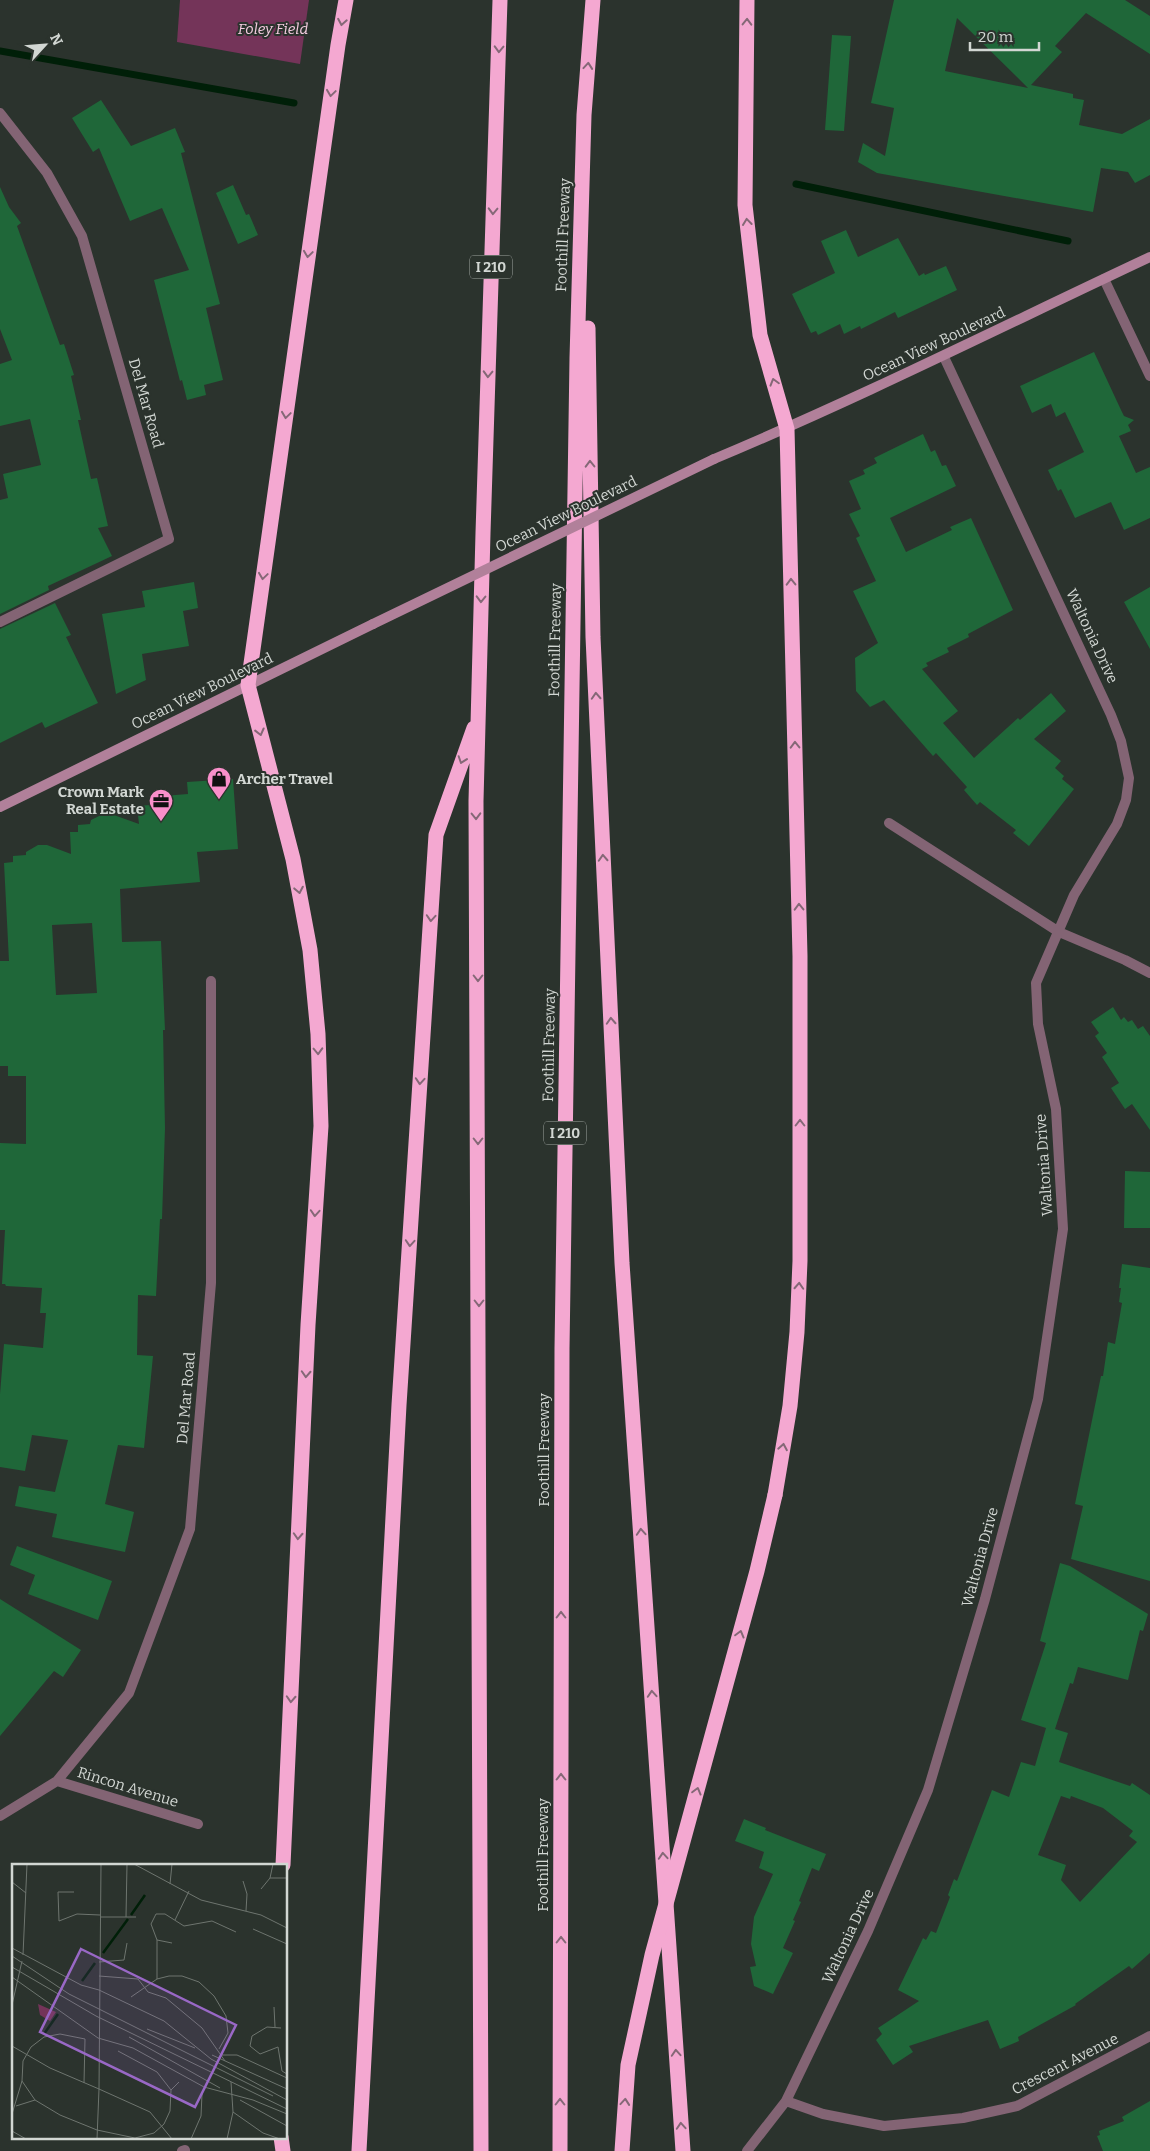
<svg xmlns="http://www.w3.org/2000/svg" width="1150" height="2151" viewBox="0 0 1150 2151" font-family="Bitter,serif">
<rect width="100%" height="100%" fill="#2b332d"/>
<!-- green -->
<path fill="#743459" d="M180 0H309L300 64 177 42Z"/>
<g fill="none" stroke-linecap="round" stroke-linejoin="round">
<!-- stream -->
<path stroke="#001f08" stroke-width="7" d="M0 51 294 103
M796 184 1068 241"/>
</g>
<!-- building -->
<path fill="#1f6739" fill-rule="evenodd" d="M894 0H1125L1150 16V54L1086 13 1055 46 1062 52 1031 85 1073 94V98L1084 100 1079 125 1122 134 1150 119V175L1135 183 1128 172 1101 168 1093 212 877 173 858 162 863 143 885 156 894 108 871 103ZM957 18 1024 84 1028 88 945 71Z
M832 35 851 36 844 131 825 130Z
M101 100 131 146 175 128 185 152 181 153 220 304 206 308 223 380 204 385 206 395 187 400 182 380 180 381 154 280 189 270 162 208 130 221 99 148 93 152 72 118Z
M233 185 246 215 249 214 258 235 238 244 216 193Z
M0 187 9 207 21 223 17 226 60 345 64 344 74 375 71 376 81 420H78L91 479 97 478 108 526 98 528 112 556 48 586 49 590 0 614V500L8 498 3 474 41 465 30 419 0 426V364L12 360 0 329Z
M846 230 858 257 898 238 919 276 924 273 925 275 946 266 957 290 898 318 895 312 861 329 860 326 844 334 840 324 818 335 816 331 811 333 792 294 835 273 821 241Z
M1094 352 1121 410 1124 416 1134 420 1128 425 1131 431 1119 436 1136 473 1150 467V518L1124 530 1111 502 1075 518 1061 489 1058 491 1048 470 1084 452 1065 412 1056 417 1051 404 1032 413 1020 386Z
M923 434 931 452 935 450 942 466 946 465 956 486 890 518 906 552 952 530 950 527 971 518 1013 610 968 634 969 637 947 648 949 652 926 663 928 666 922 669 958 711 943 723 974 758 1018 718 1020 720 1051 693 1066 711 1034 739 1061 761 1055 768 1064 776 1062 779 1074 789 1029 846 1013 833 1016 830 980 802 977 805 964 790 967 787 936 753 933 756 884 700 870 707 856 691 855 658 878 643 853 591 876 581 856 538 860 536 849 514 861 509 849 481 865 474 863 470 877 463 874 458Z
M194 582 198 608 183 611 189 646 142 654 146 680 116 694 102 614 145 607 142 591Z
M1150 587V649L1124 602Z
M55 603 71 635 66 637 98 703 45 728 42 722 0 743V629Z
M233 779 238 849 197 852 200 882 120 889 122 942 161 941 165 1030H163L165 1128 162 1219H160L156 1296 138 1295 137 1355 153 1356 145 1438 144 1448 118 1445 105 1504 134 1512 125 1552 52 1537 57 1514 15 1506 19 1486 55 1492 68 1440 32 1435 25 1471 0 1467V1394L4 1344 43 1348 46 1313H40L42 1288 6 1286 5 1284H2L5 1230H0V1143L26 1144V1076H8V1066H0V961H9L4 863 13 862V856L26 855V852L38 845H47L71 854 70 832H78V825L90 824 91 820 103 814H111L139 824 137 806 164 804 163 796 188 794 187 782ZM92 923 97 993 56 995 52 925Z
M1113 1007 1121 1020 1124 1017 1128 1022 1132 1020 1138 1029 1143 1026 1150 1036V1130L1132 1104 1125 1109 1111 1088 1119 1083 1102 1057 1107 1053 1095 1036 1099 1033 1091 1022Z
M1125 1171 1150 1172V1228H1124Z
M1122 1264 1150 1268V1581L1071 1559 1083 1506 1075 1504 1101 1376H1103L1108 1342 1115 1344 1122 1303 1119 1302 1121 1288H1119Z
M17 1546 112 1581 98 1620 28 1594 35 1575 10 1565Z
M1060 1563 1070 1566 1148 1614 1143 1631 1140 1630 1128 1680 1078 1667 1073 1684 1070 1683 1055 1729 1068 1733 1059 1762 1130 1786 1132 1783 1150 1795V1953L1132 1969 1129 1966 1075 2004 1076 2005 1018 2037 1019 2041 1000 2049 988 2020 909 2046 913 2052 893 2065 876 2040 882 2034 878 2028 919 2001 898 1990 923 1938 926 1940 931 1931 936 1933 950 1897 948 1895 954 1879 957 1881 992 1790 1009 1797 1021 1762 1035 1766 1046 1728 1021 1720 1046 1643 1040 1641ZM1061 1796 1070 1799 1071 1796 1103 1808 1133 1831 1129 1836 1137 1842 1080 1902 1061 1880 1066 1865 1038 1855Z
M0 1599 81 1650 63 1677 54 1671 0 1736Z
M744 1819 766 1828 765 1830 826 1854 819 1871 812 1868 799 1901 801 1902 793 1920 795 1921 783 1948 793 1953 773 1994 754 1986 750 1967 756 1966 751 1944 754 1917 773 1874 759 1868 764 1852 735 1841Z
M1150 2101V2151H1103L1097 2136 1100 2135 1099 2131 1124 2121 1122 2117Z"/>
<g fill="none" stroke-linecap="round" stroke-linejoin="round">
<!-- minor -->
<path stroke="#836474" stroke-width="10" d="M0 113 47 173 82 236 169 539 0 622
M1104 279 1150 376
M889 823 1059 932 1125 960 1150 973
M57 1781 129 1693 190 1529 211 1283V981
M0 1816 57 1781 198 1824
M786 2101 823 2114 884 2126 963 2118 1017 2106 1150 2036
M182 2151 185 2150
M747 2151 786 2101 868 1931 928 1790 985 1599 1038 1399 1063 1229 1056 1109 1038 1024 1036 983 1074 895 1117 824 1126 800 1129 778 1121 741 1111 715 944 357"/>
<!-- secondary -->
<path stroke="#b1809a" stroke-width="10" d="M714 459C862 397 1005 325 1150 257
M0 807 373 624"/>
<!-- motorway -->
<path stroke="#f4a8d1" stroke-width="15" d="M747 0 745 205 760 335 787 429 800 956V1261L797 1332 790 1406 775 1495
M588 328 593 637 622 1263 683 2151
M283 1865 308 1325 321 1126 318 1034 310 950 293 859 248 685 338 45 346 0
M281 2137 283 2151
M359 2151 399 1405 436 835 474 728
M481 2151 476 801 483 533 500 0
M560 2151 562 1349 577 358 584 115 593 0"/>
<!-- secondary-bridge -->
<path stroke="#b1809a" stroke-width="10" d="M373 624 714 459"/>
<!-- motorway-bridge -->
<path stroke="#f4a8d1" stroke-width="15" d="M622 2151 628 2065 652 1955 757 1571 775 1495"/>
</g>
<!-- one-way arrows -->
<defs><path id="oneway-chevron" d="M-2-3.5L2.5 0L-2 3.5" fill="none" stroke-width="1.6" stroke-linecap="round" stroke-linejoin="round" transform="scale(1.25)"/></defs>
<g stroke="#856877">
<use href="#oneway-chevron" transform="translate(342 22) rotate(100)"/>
<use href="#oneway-chevron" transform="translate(747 22) rotate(-89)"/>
<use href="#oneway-chevron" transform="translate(499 49) rotate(92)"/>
<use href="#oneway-chevron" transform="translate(588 66) rotate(-85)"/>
<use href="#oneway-chevron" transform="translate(331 93) rotate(98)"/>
<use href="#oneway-chevron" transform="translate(493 211) rotate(92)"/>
<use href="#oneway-chevron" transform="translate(747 222) rotate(-97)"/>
<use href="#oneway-chevron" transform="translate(308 254) rotate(98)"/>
<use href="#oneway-chevron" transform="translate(488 374) rotate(92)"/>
<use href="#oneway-chevron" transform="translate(774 382) rotate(-106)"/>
<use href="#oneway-chevron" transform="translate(286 415) rotate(98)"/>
<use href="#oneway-chevron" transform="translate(590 464) rotate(-91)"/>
<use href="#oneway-chevron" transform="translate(263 576) rotate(98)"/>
<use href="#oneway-chevron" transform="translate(791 582) rotate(-91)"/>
<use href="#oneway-chevron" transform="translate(481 599) rotate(91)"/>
<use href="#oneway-chevron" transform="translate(596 696) rotate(-93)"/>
<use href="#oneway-chevron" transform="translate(260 732) rotate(76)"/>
<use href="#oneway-chevron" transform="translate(795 745) rotate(-91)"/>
<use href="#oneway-chevron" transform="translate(462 760) rotate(109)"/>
<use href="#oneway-chevron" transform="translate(476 816) rotate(89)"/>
<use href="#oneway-chevron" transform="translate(603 858) rotate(-93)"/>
<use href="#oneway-chevron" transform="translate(299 890) rotate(79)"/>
<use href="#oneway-chevron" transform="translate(799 907) rotate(-91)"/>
<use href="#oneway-chevron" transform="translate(431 918) rotate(94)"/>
<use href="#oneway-chevron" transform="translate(478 978) rotate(90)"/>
<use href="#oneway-chevron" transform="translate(611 1021) rotate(-93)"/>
<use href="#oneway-chevron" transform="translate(318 1051) rotate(88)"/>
<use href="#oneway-chevron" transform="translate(420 1081) rotate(94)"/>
<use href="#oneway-chevron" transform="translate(800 1123) rotate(-90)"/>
<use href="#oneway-chevron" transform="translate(478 1141) rotate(90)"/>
<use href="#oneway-chevron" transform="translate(315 1213) rotate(94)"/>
<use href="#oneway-chevron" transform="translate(410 1243) rotate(94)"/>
<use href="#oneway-chevron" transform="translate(799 1286) rotate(-87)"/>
<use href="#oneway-chevron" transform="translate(479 1303) rotate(90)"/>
<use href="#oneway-chevron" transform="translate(306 1374) rotate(93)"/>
<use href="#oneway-chevron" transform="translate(783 1447) rotate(-80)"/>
<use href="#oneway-chevron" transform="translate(641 1532) rotate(-94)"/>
<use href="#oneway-chevron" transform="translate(298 1536) rotate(93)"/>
<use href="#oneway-chevron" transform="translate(561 1615) rotate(-90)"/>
<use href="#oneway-chevron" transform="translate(740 1634) rotate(-75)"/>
<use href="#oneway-chevron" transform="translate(652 1694) rotate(-94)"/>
<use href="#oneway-chevron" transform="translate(291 1699) rotate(93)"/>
<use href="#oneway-chevron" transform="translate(561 1777) rotate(-90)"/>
<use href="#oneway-chevron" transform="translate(697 1791) rotate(-75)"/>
<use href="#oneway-chevron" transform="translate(663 1856) rotate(-94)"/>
<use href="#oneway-chevron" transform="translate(561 1940) rotate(-90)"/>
<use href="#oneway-chevron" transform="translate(676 2053) rotate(-94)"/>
<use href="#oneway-chevron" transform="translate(560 2102) rotate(-90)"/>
<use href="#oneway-chevron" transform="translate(625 2102) rotate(-85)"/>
<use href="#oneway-chevron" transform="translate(681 2126) rotate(-94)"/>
</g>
<!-- icons -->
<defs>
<symbol id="shop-pin" viewBox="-11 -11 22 30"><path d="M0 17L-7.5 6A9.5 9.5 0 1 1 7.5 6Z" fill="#f98fca" stroke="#2b332d"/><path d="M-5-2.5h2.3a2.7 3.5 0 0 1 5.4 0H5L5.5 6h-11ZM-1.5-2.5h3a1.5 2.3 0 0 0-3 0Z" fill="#111"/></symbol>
<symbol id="office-pin" viewBox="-11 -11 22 30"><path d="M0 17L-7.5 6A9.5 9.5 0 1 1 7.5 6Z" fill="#f98fca" stroke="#2b332d"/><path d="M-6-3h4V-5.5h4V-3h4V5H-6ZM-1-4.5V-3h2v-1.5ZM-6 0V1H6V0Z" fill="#111"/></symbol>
</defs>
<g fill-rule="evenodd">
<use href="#shop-pin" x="205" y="765" width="28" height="38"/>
<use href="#office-pin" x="147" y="787" width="28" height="38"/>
</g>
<g text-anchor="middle" stroke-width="4" stroke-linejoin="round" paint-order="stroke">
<!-- shield labels -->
<g fill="#2b332d" stroke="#a0a6a1" stroke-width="1">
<rect x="470" y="255.5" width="42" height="23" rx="4"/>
<rect x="544" y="1121.5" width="42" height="23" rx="4"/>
</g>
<g font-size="14" font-weight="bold" fill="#d2d7d3">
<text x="491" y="272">I 210</text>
<text x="565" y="1138">I 210</text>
</g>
<!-- park labels -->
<g font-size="15" font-style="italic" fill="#f4cce0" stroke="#2b332d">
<text x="273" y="34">Foley Field</text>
</g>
<!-- street labels -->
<g font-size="15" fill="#d2d7d3" stroke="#2b332d">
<text transform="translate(563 235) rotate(-88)" y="5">Foothill Freeway</text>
<text transform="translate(934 344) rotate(-25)" y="5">Ocean View Boulevard</text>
<text transform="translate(146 403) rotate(74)" y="5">Del Mar Road</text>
<text transform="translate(566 514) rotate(-26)" y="5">Ocean View Boulevard</text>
<text transform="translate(1092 636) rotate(65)" y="5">Waltonia Drive</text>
<text transform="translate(555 640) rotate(-89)" y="5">Foothill Freeway</text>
<text transform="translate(202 691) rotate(-26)" y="5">Ocean View Boulevard</text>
<text transform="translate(549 1045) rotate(-89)" y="5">Foothill Freeway</text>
<text transform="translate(1044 1165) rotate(-94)" y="5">Waltonia Drive</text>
<text transform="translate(186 1398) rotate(-85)" y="5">Del Mar Road</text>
<text transform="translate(544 1450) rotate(-90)" y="5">Foothill Freeway</text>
<text transform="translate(980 1557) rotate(-75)" y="5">Waltonia Drive</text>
<text transform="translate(128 1787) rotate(17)" y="5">Rincon Avenue</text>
<text transform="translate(543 1855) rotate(-90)" y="5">Foothill Freeway</text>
<text transform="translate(848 1936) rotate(-65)" y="5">Waltonia Drive</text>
<text transform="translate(1065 2064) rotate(-27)" y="5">Crescent Avenue</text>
</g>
<!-- poi labels -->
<g font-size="15" font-weight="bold" fill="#d2d7d3" stroke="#2b332d" text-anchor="start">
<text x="236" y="784">Archer Travel</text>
<text x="144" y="797" text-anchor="end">Crown Mark<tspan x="144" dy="17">Real Estate</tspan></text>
</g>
</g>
<!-- overview -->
<g transform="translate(12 1864)">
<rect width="275" height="275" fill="#2b332d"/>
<path d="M26 140 44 148 38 157 28 151Z" fill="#743459"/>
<path fill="none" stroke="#001f08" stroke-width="2.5" d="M119 51 133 31M91 89 116 55M70 117 83 99M32 170 46 150"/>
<path fill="none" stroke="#6e756f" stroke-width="1" d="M89 0 87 225 138 248 160 275M122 0 189 36 249 51 275 64M258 14H275M231 17 235 30 234 47M0 18 14 29M158 20 160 0M249 25 258 14 261 0M62 28H46L47 57 65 50 88 51M88 53H124M114 53 115 0M163 56 177 27M241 65 275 80M145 76 160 79M0 84 69 121 87 126 152 157 199 195 275 236M11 91 15 0M0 92 57 130 261 232M87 98 112 96 115 79M0 103 84 152 275 245M87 112 126 115 136 128 154 134 190 164 213 197M0 113 86 174 121 184 192 223 241 236 275 250M145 115V76L139 60 144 50H153L172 62 200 57 224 68M119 133 145 115 157 112H170L187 118 202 132 214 152 216 169 207 185M0 141 10 97M262 143 263 163M135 165 183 184M117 173 208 224M0 182 38 204 87 225 85 275M106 187 145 208 159 226M248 190 238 182 240 172 255 163 269 164M248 190 266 183 270 207 275 210M200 191 275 225M210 191H225L275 214M10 217 23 236 48 251 85 266 123 274 142 269 152 260 158 247 159 226 167 218M228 236 275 262M4 242 23 236M221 248 251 269 268 275M0 250 10 217 11 197 19 183 32 173 48 170 73 175 72 219M0 267 14 275M179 275 189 252 190 230M215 275 221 248 219 218"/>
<path fill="#9968c6" fill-opacity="0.15" stroke="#9968c6" stroke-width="2.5" d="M69 85 224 161 183 243 28 168Z"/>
<rect width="275" height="275" fill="none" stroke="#d2d7d3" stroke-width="2.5"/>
</g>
<!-- north arrow -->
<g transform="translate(45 45) rotate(64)" stroke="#2b332d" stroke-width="4" paint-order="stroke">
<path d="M0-4L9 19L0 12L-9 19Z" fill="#d2d7d3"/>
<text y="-8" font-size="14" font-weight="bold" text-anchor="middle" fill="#d2d7d3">N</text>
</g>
<!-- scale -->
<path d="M970 42v8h69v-8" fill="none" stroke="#d2d7d3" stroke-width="2.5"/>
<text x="978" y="42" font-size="15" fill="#d2d7d3" stroke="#2b332d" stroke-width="4" paint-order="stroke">20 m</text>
</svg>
